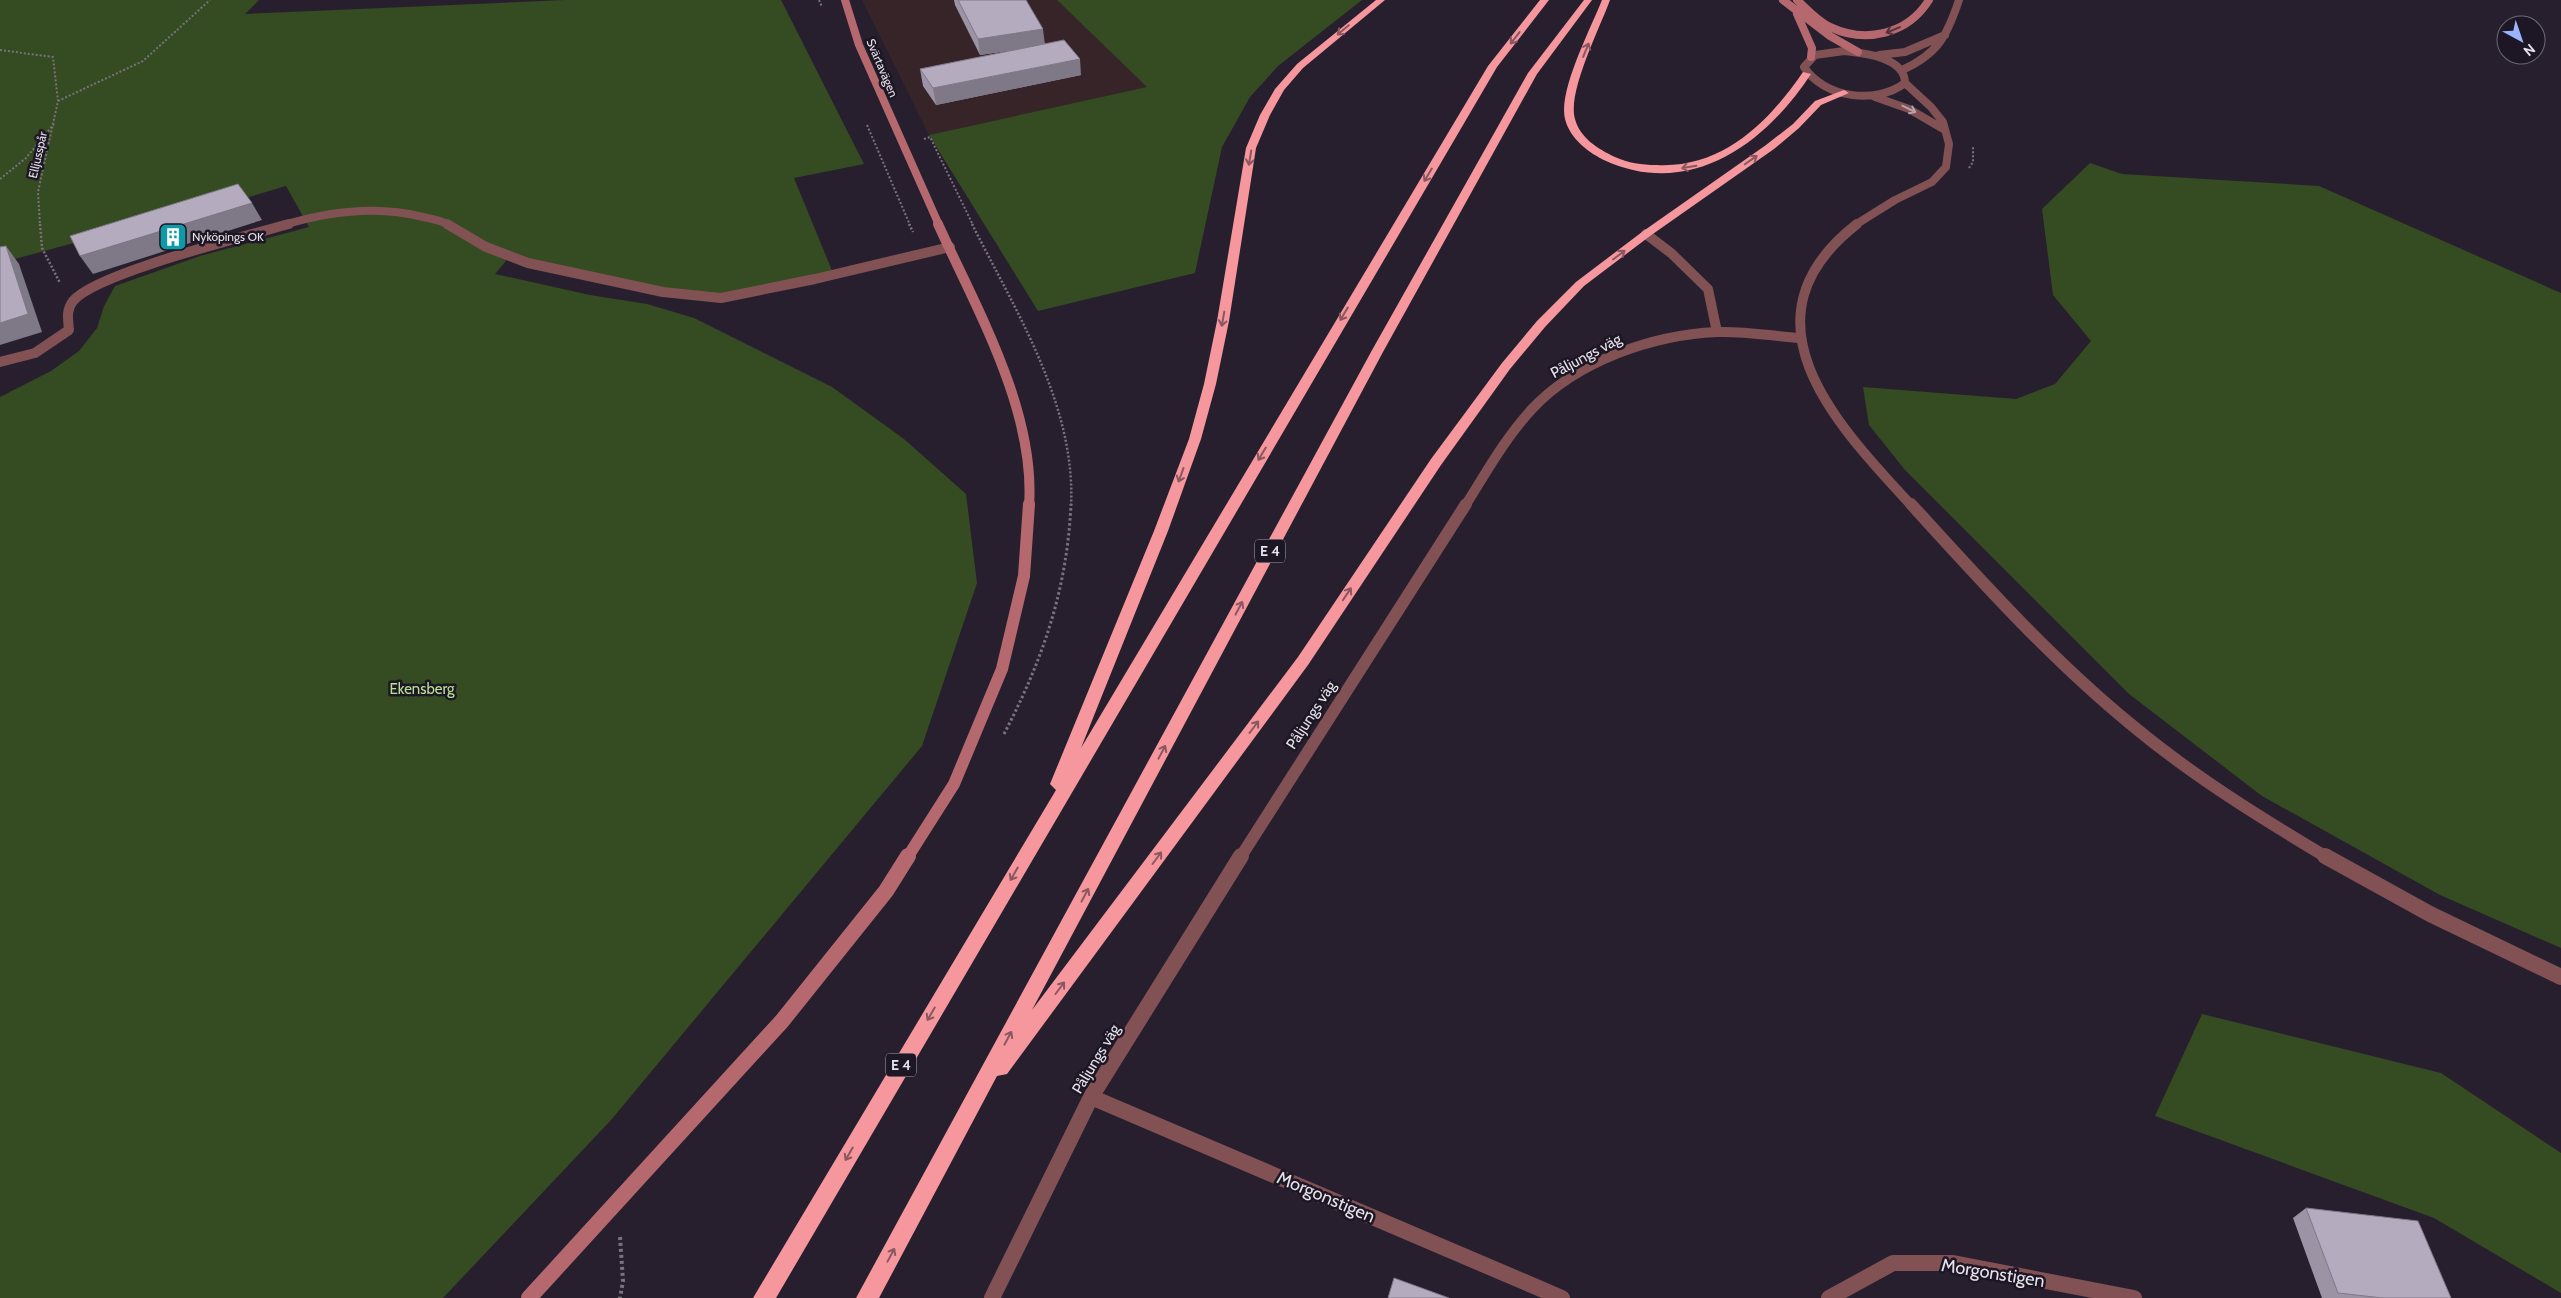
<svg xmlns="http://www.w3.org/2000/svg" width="2561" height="1298" viewBox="0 0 2561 1298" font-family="Cabin,sans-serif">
<rect width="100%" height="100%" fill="#271f2e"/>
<!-- industrial -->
<path fill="#372429" d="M862 0H1057L1148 87 929 135Z"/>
<!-- green -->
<path fill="#354b22" d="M0 0H259L245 14 565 0H781L864 164 794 178 833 273 721 298 663 292 510 256 495 274 590 295 647 304 694 318 832 387 904 439 966 494 977 583 922 746 611 1120 443 1298H0V397L51 371 79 351 97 328 104 306 115 286 200 256 309 227 286 186 80 247 74 243 0 263Z
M1057 0H1362L1278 66 1250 97 1222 147 1195 273 1038 311 929 135 1147 87Z
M2090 163 2122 174 2319 186 2561 293V948L2440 895 2262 796 2129 694 1905 470 1869 425 1863 387 2016 399 2055 384 2091 341 2053 295 2042 209Z
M2202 1014 2441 1073 2561 1153V1293L2434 1218 2155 1116Z"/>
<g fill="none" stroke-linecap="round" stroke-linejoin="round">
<!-- path-far3 -->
<path stroke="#79737f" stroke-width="2" stroke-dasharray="2 2" stroke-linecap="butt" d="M819 0 822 7
M0 50 53 57 58 101 38 192 40 225
M58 101 143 61 210 0
M867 125 910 225
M924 139 930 137 973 225
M1969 168 1973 162V147
M0 179 26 158 54 124"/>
<!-- path-far2 -->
<path stroke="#79737f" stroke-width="2.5" stroke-dasharray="2 2" stroke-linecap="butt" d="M40 224 42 248 60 283
M909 224 913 232
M972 224C1015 310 1076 405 1071 506"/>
<!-- path-far1 -->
<path stroke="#79737f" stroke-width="3" stroke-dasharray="2.5 2.5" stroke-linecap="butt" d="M1004 734C1043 659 1067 590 1071 504"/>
<!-- path -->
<path stroke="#79737f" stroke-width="4" stroke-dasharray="3 3" stroke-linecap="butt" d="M620 1237 623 1281 620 1298"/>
<!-- service -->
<path stroke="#815154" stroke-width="10" d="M1646 234 1671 253 1708 289 1717 332"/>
<!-- minor-far3 -->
<path stroke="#815154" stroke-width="8" d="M284 225C330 211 376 205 423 217 432 219 441 220 449 225"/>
<!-- minor-far2 -->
<path stroke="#815154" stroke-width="10" d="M447 224 486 247 528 263 663 292 721 298 815 279 950 247
M0 362 35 353 69 330C68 319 66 310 73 301 96 273 247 236 289 224
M1465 506C1486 473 1505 438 1532 409 1577 361 1652 335 1717 332 1745 331 1772 336 1800 338"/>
<!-- minor-far1 -->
<path stroke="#815154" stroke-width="12" d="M1240 858 1466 504"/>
<!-- minor -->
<path stroke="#815154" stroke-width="16" d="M1091 1097 1562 1298
M992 1298 1091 1097 1241 856
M1829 1298 1893 1263H1953L2134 1298"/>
<!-- tertiary-far3 -->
<path stroke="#815154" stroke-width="8" d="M1844 51C1863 53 1905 57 1905 83 1876 105 1824 98 1804 67L1815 55Z
M1879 55 1905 52 1945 35
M1902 70C1938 54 1947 36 1959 0
M1875 97 1909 109 1945 130
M1855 225 1895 200 1932 182 1946 167 1949 144 1943 122 1931 107 1905 83"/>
<!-- tertiary-far2 -->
<path stroke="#815154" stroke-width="10" d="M1857 224C1735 319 1836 424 1912 506"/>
<!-- tertiary-far1 -->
<path stroke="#815154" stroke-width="12" d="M1911 504C1981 581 2052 660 2133 726 2193 776 2261 818 2328 858"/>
<!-- tertiary -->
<path stroke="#815154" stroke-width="16" d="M2325 856 2430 914 2561 977"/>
<!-- secondary-far3 -->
<path stroke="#b5696f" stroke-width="8" d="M845 0 859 45 939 225
M1783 0 1830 36 1858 52
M1797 0C1807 9 1817 21 1830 27 1866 44 1908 34 1929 0
M1797 14 1812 48 1811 57"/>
<!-- secondary-far2 -->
<path stroke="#b5696f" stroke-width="10" d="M938 224C976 308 1036 411 1029 506"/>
<!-- secondary-far1 -->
<path stroke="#b5696f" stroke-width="12" d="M907 858 954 784 1002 669 1024 576 1029 504"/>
<!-- secondary -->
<path stroke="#b5696f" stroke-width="16" d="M529 1298 782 1021 886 891 908 856"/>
<!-- motorway -->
<path fill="#f6979d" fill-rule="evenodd" d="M1376 0H1385L1303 68 1284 90 1270 115 1256 148 1229 321 1216 384 1201 439 1168 531 1081 748 1488 66 1540 0H1549L1497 67 776 1298H753L1056 790 1050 784 1154 531 1189 439 1204 384 1217 321 1246 148 1260 115 1275 89 1297 64Z
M1584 0H1592L1537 74 1383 352 1032 1010 1298 657 1431 459 1502 363 1537 321 1576 282 1642 232 1766 145 1793 124 1815 101 1844 90 1849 93 1821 105 1799 128 1774 149 1650 236 1584 286 1545 327 1510 369 1441 465 1308 665 1007 1074 997 1076 879 1298H856L1371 352 1528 73Z
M1602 0H1610C1600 28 1567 92 1575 119 1580 138 1598 149 1615 157 1628 163 1642 165 1656 165 1722 169 1768 123 1803 72L1811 74C1766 143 1691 199 1606 161 1589 153 1570 139 1565 119 1558 91 1591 28 1602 0Z"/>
</g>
<!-- wall -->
<path fill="#9c93a4" d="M954 0H1026L1045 44 1081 75 936 105 923 86 920 69 1015 50 980 55 955 5Z
M2306 1208 2451 1298H2322L2293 1218Z"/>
<!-- shaded-wall -->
<path fill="#7f7886" d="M1043 29 1045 45 980 55 978 39Z
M1080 59 1081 75 936 105 933 88Z
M252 203 262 220 93 274 80 256Z
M6 246 19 264 42 332 0 345V323Z"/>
<!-- building -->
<path fill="#b5abbf" stroke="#7f7886" d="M958 0H1026L1043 29 978 39Z
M1064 40 1080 59 933 88 920 69Z
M238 184 252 203 80 256 70 236Z
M6 246 28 314 0 323V247Z
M2306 1208 2418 1221 2451 1298H2383L2338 1293Z
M1394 1278 1449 1298H1388Z"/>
<!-- one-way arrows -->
<defs><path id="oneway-shaft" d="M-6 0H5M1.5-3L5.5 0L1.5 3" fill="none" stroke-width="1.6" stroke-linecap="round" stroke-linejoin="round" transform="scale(1.25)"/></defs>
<g stroke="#8a5660">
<use href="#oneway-shaft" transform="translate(1343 30) rotate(140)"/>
<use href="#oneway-shaft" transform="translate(1515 38) rotate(128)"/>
<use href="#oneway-shaft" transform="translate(1586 50) rotate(-68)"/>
<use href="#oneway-shaft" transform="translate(1250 158) rotate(99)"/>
<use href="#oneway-shaft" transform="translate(1751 160) rotate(-35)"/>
<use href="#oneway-shaft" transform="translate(1689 167) rotate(170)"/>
<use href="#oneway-shaft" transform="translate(1428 175) rotate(121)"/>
<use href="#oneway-shaft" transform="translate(1619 255) rotate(-37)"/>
<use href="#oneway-shaft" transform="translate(1344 314) rotate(121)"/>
<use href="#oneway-shaft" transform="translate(1223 319) rotate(100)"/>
<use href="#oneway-shaft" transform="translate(1262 454) rotate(121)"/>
<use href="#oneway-shaft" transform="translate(1181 475) rotate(110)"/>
<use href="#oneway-shaft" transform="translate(1347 594) rotate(-56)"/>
<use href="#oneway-shaft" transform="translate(1239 608) rotate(-62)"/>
<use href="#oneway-shaft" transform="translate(1254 727) rotate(-53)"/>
<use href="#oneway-shaft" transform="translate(1162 752) rotate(-62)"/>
<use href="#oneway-shaft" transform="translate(1157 858) rotate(-53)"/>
<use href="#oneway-shaft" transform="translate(1014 874) rotate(120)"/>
<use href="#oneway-shaft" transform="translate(1085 895) rotate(-62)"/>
<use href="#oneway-shaft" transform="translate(1060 988) rotate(-53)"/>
<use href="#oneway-shaft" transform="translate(931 1014) rotate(120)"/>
<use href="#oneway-shaft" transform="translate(1008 1038) rotate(-62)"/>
<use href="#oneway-shaft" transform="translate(849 1154) rotate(120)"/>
<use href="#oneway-shaft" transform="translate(891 1255) rotate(-62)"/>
</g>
<use stroke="#52333e" href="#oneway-shaft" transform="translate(1893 30) rotate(158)"/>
<use stroke="#b9a1a8" href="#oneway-shaft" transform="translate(1909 109) rotate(26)"/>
<!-- icons -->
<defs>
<symbol id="building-square" viewBox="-11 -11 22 22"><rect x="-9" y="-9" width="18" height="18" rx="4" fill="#0f9aa8" stroke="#1d1624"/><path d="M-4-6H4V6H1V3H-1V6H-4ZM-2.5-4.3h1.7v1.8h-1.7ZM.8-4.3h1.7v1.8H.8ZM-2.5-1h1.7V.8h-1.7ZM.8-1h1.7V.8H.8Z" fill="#fff"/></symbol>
</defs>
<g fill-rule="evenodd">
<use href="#building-square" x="157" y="221" width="32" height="32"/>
</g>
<g text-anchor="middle" stroke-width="5" stroke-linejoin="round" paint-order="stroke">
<!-- far-street labels -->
<g font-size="12" fill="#e7e2ec" stroke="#1d1624">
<text transform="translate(882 68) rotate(67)" y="4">Svärtavägen</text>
<text transform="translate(38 155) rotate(-77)" y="4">Elljusspår</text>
</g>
<!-- far-poi labels -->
<g font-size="12" fill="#e7e2ec" stroke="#1d1624" text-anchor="start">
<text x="192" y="241">Nyköpings OK</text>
</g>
<!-- shield labels -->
<g fill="#1d1624" stroke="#aaa5b0" stroke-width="1">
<rect x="1255" y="539.5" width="30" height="23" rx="4"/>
<rect x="886" y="1053.5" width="30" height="23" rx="4"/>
</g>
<g font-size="14" font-weight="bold" fill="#e7e2ec">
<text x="1270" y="556">E 4</text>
<text x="901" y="1070">E 4</text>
</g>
<!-- street labels -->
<g font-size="15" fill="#e7e2ec" stroke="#1d1624">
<text transform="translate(1586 356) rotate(-28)" y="5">Påljungs väg</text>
<text transform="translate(1311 715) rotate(-57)" y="5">Påljungs väg</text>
<text transform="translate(1096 1059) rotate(-59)" y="5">Påljungs väg</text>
</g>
<!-- park labels -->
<g font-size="15" fill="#b6e193" stroke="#1d1624">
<text x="422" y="694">Ekensberg</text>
</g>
<!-- near-street labels -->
<g font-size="18" fill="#e7e2ec" stroke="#1d1624">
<text transform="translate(1326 1197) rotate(23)" y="6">Morgonstigen</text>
<text transform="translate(1993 1273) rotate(9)" y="6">Morgonstigen</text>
</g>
</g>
<!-- north arrow -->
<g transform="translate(2521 40) rotate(140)"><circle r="24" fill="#1d1624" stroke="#6e6874"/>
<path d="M0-4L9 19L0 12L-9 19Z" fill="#9cb4fd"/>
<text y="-8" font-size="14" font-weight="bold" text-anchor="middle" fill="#e7e2ec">N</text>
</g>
</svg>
